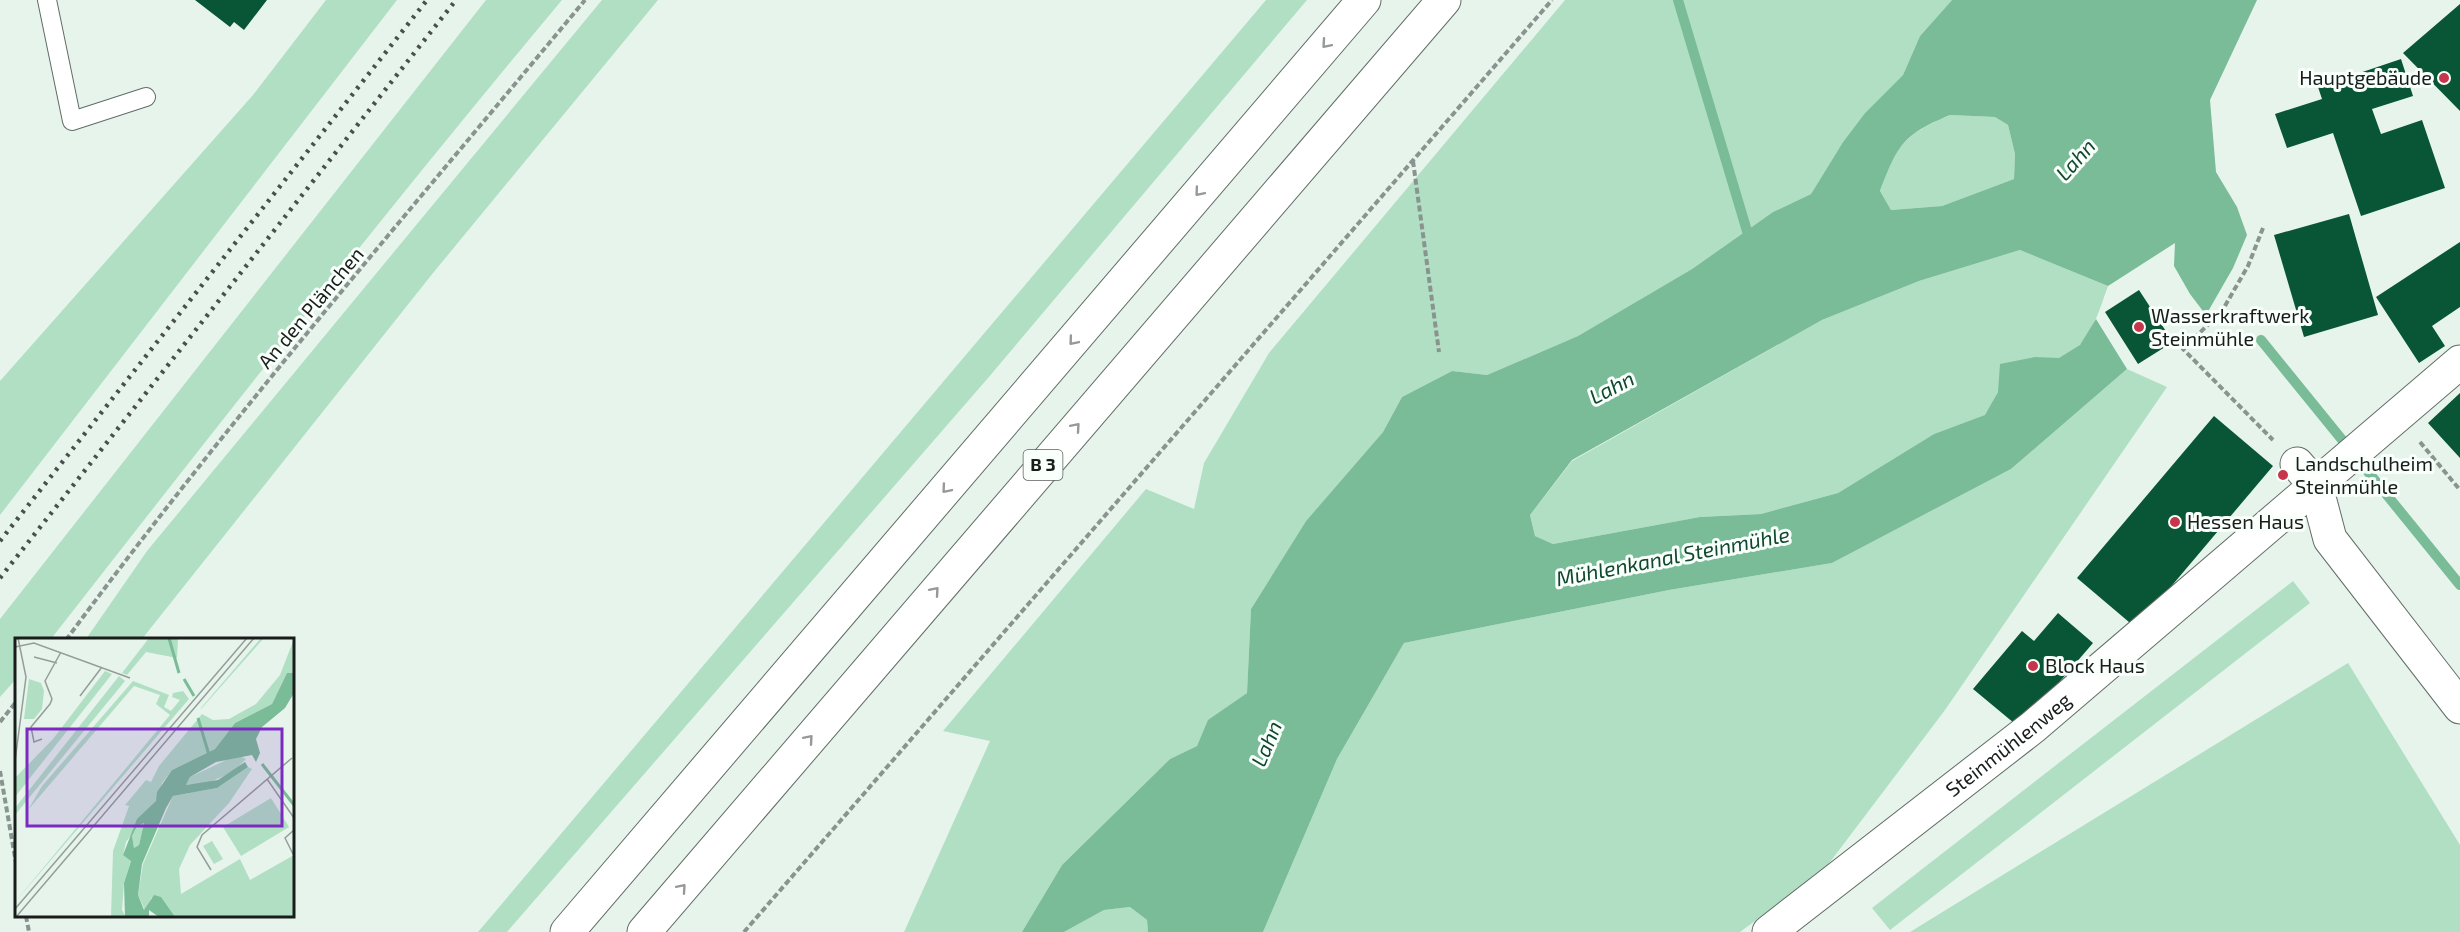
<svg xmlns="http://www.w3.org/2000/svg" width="2460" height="932" viewBox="0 0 2460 932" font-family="'Exo 2',sans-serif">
<rect width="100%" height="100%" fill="#e6f4ec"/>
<!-- green -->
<path fill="#b1dfc4" d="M326 0H397L0 515V381L253 95Z
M486 0H562C387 209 219 424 51 639L16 640V679L0 697V619Z
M602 0H658L433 273 142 639H86L147 551Z
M1266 0H1307L988 378 507 932H478Z
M1565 0H1952L1920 36 1903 75 1865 113 1843 142 1811 194 1773 212 1692 269 1578 336 1487 375 1452 371 1402 397 1383 432 1306 521 1251 609 1247 693 1209 720 1197 746 1170 759 1062 865 1022 932H904L990 741 943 731 1146 489 1194 509 1204 463 1269 353Z
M1950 115 1995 117 2008 125 2015 154 2014 179 1942 206 1891 210 1880 191C1898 144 1902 136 1950 115Z
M2020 250 2108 286C2099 310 2089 351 2059 358 2053 360 2042 358 2035 357L1998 392 1986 415 1934 434 1838 493 1761 514 1700 517 1553 544 1535 536 1530 515 1572 461 1822 320 1919 281Z
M2127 369 2167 387 1945 710 1824 870 1740 932H1263L1337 759 1404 643 1669 590 1832 563 2011 469Z
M2293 581 2310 603 1890 930 1872 908Z
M2348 663 2460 845V932H1910Z
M1130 907 1147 920 1148 932H1064L1104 910Z"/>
<!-- water -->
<path fill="#79bc97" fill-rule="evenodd" d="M1952 0H2257L2210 100 2216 172 2237 207 2247 235 2233 268 2206 315 2190 294 2174 266 2175 243 2108 286 2020 250 1919 281 1822 320 1572 460 1530 515 1535 536 1553 544 1700 517 1761 514 1838 493 1934 434 1985 415 1998 392 2000 364 2035 357 2059 358 2080 345 2096 319 2127 369 2011 469 1832 563 1669 590 1404 643 1337 759 1263 932H1148L1147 920 1130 907 1104 910 1064 932H1022L1062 865 1170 759 1197 746 1208 720 1247 693 1251 609 1306 521 1383 432 1402 397 1452 371 1487 375 1578 336 1692 269 1773 212 1811 194 1843 142 1865 113 1903 75 1920 36ZM1950 115 1995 117 2008 125 2015 154 2014 179 1942 206 1891 210 1880 191C1898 145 1902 135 1950 115Z"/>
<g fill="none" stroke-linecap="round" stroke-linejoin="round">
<!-- stream -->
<path stroke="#79bc97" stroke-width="10" d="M1678 0 1750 241
M2261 340 2460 585"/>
</g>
<!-- building -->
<path fill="#095636" d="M195 0H267L244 30 234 22 230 27Z
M2460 4V111L2403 53Z
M2401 59 2413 96 2372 109 2381 134 2422 120 2445 188 2361 216 2333 133 2287 148 2275 114 2322 99 2318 87Z
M2349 214 2378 315 2304 337 2274 235Z
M2460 242V307L2432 326 2445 346 2419 363 2376 297Z
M2139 290 2173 342 2138 364 2105 312Z
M2460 393V458L2428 423Z
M2214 416 2273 466 2136 628 2077 578Z
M2058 613 2093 643 2020 728 1973 689 2022 631 2034 641Z"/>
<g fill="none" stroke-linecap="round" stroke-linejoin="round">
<defs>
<path id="lane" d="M47 0 72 121 146 97"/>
<g id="street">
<path d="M2297 464 2316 486 2330 539 2460 707"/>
<path id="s1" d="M1769 932 2033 727 2460 362"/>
</g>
<path id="highway" d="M567 932 1364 0
M644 932 1444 0"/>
</defs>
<!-- lane casing -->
<use href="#lane" stroke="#616d66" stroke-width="20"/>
<!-- street casing -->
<use href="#street" stroke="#616d66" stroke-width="35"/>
<!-- highway casing -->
<use href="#highway" stroke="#616d66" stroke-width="35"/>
<!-- path -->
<path stroke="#8a948f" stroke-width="4" stroke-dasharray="6 3" stroke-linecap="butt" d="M1413 161 1439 352
M2263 228 2248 266 2222 311 2183 349 2273 440
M2420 442 2460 490
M66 640C229 419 410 211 585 0
M0 722 16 702
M0 771 16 863
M26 916 29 932
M744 932 1552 0"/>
<!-- lane -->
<use href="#lane" stroke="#fff" stroke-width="18"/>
<!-- street -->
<use href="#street" stroke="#fff" stroke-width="33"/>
<!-- highway -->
<use href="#highway" stroke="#fff" stroke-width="33"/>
<!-- rail -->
<path stroke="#49504c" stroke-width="4.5" stroke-dasharray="3 6" stroke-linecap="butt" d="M0 541 427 0
M0 578 456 0"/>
</g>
<!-- one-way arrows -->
<defs><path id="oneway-chevron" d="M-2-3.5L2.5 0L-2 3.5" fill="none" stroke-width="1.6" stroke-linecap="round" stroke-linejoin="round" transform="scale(1.5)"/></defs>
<g stroke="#979998">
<use href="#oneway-chevron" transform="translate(1326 44) rotate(131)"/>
<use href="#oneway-chevron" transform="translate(1199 192) rotate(130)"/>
<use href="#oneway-chevron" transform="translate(1073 341) rotate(130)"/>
<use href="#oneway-chevron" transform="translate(1076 427) rotate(-49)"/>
<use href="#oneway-chevron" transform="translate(946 489) rotate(130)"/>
<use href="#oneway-chevron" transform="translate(935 591) rotate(-49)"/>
<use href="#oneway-chevron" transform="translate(809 739) rotate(-49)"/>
<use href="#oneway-chevron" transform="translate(682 888) rotate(-49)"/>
</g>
<!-- markers -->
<g fill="#c6364b" stroke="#f9fffb" stroke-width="2">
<circle cx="2444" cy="78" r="6"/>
<circle cx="2139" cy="327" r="6"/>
<circle cx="2283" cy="475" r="6"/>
<circle cx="2175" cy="522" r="6"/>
<circle cx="2033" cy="666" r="6"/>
</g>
<g text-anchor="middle" stroke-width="6" stroke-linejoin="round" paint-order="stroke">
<!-- shield labels -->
<rect fill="#f9fffb" stroke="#5c605e" stroke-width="1.5" x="1023.5" y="450" width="39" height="30" rx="4.5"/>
<g font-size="18" font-weight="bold" fill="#181c1a">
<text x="1043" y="471">B 3</text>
</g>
<!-- poi labels -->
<g font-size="20" fill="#181c1a" stroke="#f9fffb" text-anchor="start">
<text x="2432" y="85" text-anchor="end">Hauptgebäude</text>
<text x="2151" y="323">Wasserkraftwerk<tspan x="2151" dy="23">Steinmühle</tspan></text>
<text x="2295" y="471">Landschulheim<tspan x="2295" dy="23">Steinmühle</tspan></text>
<text x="2187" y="529">Hessen Haus</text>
<text x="2045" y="673">Block Haus</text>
</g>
<!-- street labels -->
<g font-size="20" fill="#181c1a" stroke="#f9fffb">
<text transform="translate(311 308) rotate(-50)" y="7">An den Plänchen</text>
<text dy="7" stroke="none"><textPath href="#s1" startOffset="304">Steinmühlenweg</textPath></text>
</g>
<!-- water labels -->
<g font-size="21" font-style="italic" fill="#11472f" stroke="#f9fffb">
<text transform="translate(2076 160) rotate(-48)" y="7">Lahn</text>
<text transform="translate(1612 388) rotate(-27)" y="7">Lahn</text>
<text transform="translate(1673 557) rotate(-11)" y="7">Mühlenkanal Steinmühle</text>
<text transform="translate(1267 744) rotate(-67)" y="7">Lahn</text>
</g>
</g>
<!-- overview -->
<g transform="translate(15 638)">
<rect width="279" height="279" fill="#e6f4ec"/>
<path d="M134 0H163L162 20 131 14 112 37 107 35ZM246 0H249L186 71V70ZM279 1V35H272L257 66 220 85 200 111 157 132 147 145 141 163 111 204 108 217 116 222 109 245 107 272 111 279H96L98 213 114 168 110 167 131 142 136 144 144 128 187 76 198 82 214 81 241 66 265 37ZM90 33 97 36 0 159V140L38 101ZM104 38 110 43 0 177V170ZM14 41 26 45 29 53 27 71 19 81H9ZM118 43 154 57 149 69 156 73 165 62 157 59 158 55 168 53 174 61 0 264 155 77 141 66 145 57 119 48 13 172 27 148ZM222 117 231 121 218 134 195 144 171 147 175 139ZM233 129 237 131 214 165 175 207 164 231 166 256 225 221 235 242 279 217V279H160L137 259 130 272 123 257 128 226 158 158 202 150ZM256 160 274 189 226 218 208 189ZM129 185 124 207 119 210 117 198 122 188ZM197 203 208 221 199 226 188 208Z" fill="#b1dfc4"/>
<path d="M272 35H279V55L270 70 247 89 241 101 245 115 241 124 237 117 201 124 175 139 171 147 203 142 230 124 233 129 202 150 158 158 151 170 127 226 123 257 129 272 139 257 146 259 160 279H144L134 272V279H110L109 245 116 223 108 217 122 181 141 163 142 154 157 132 200 111 220 85 257 66ZM129 185 124 207 119 210 117 198 122 188Z" fill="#79bc97" fill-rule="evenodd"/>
<path fill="none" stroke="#79bc97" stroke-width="3" d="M154 0 164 35M169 41 179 58M183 80 194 117M247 126 279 167"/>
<path fill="none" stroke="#949e98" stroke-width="1.5" d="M0 9 19 5 115 40M19 19 42 25M65 58 87 29M27 101 19 104 16 89 35 66 37 61 30 43 46 14M0 123 11 39 3 0M252 141 279 180M278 216 270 200 279 192M196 232 182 209 187 197 277 120M0 271 232 0M1 279 239 0"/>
<path fill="#7b2cbf" fill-opacity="0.15" stroke="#7b2cbf" stroke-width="3" d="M12 91H267V188H12Z"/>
<rect width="279" height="279" fill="none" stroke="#181c1a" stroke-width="3"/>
</g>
</svg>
